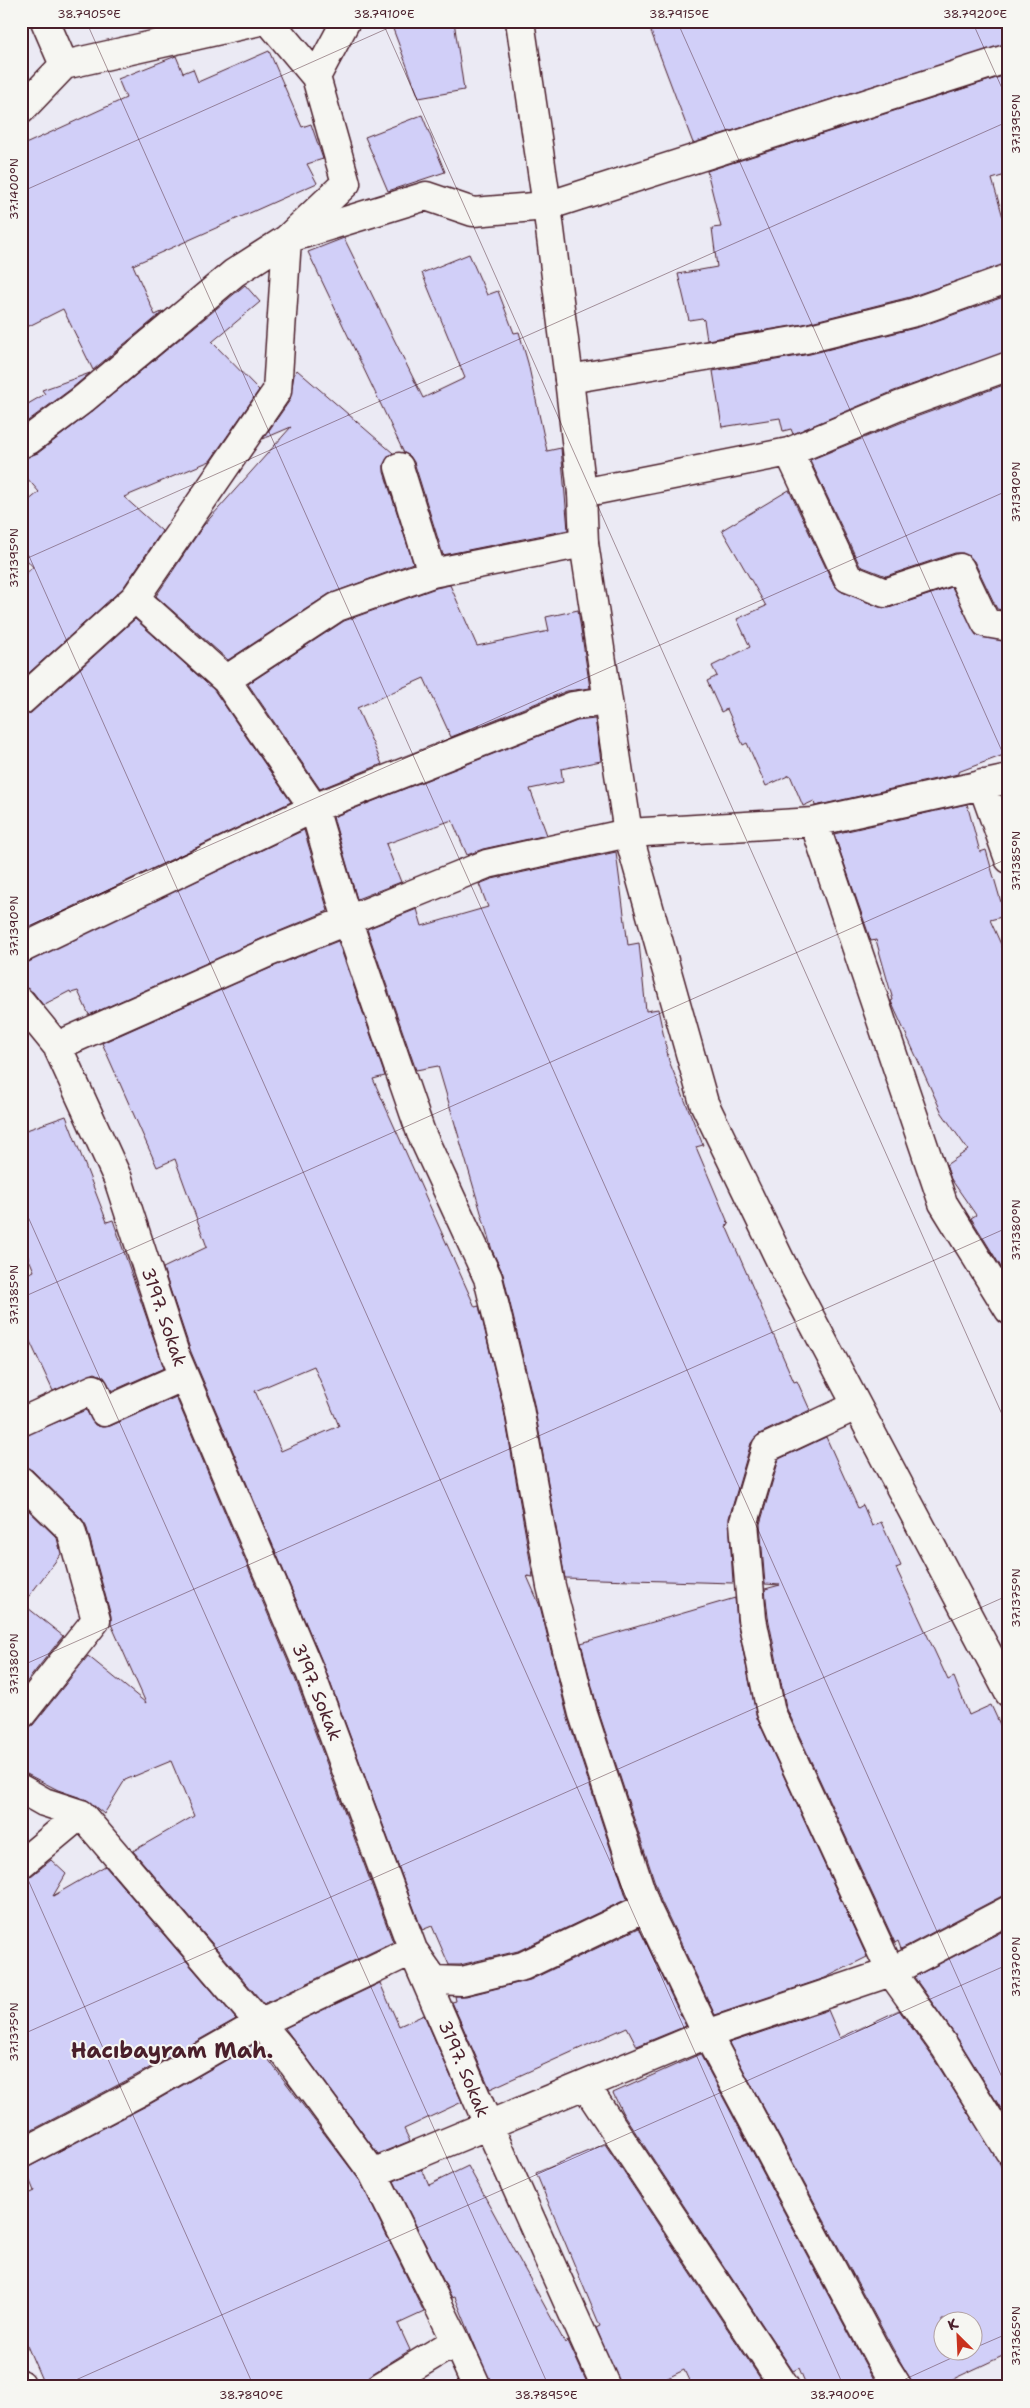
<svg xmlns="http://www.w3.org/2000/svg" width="1030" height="2408" viewBox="0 0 1030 2408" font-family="'Shantell Sans',sans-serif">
<rect width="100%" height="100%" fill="#ebeaf4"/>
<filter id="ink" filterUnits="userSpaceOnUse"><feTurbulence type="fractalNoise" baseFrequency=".02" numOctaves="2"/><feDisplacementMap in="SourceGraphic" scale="10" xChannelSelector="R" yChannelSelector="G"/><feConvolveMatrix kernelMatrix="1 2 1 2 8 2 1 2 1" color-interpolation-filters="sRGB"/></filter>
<g filter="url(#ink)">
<!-- building -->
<path fill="#d1cff8" stroke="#4a1f2b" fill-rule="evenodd" d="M390 21H454L464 90 419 98Z
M647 21H1009V43L693 143Z
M269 51 302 127 311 124 323 159 307 164 317 183 133 265 155 315 164 311 93 370 63 309 21 330V146L126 98 118 79 176 56 183 73 193 69 198 82Z
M1009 74V174L992 179 1009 238V263L910 297 803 324 707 340 704 320 702 318 689 320 678 274 717 267 712 228 721 227 707 171Z
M422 115 445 172 388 191 365 137Z
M344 238 423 398 465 378 422 273 469 254 487 295 498 291 514 333 519 332 528 363 547 451 561 448 568 530 443 555 414 462 410 456 404 453 308 252Z
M245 285 260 302 212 342 259 390 210 461 124 497 162 531 123 588 21 680V578L33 567 21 553V507L39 492 21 471V459L38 453 90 413Z
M1009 295V351L894 391 793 434 791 429 783 431 780 418 722 427 713 371 810 354 919 327Z
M297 370 393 453 384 463V472L413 563 329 594 228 660 156 596 203 526 291 427 263 439 290 400 294 375Z
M90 373 71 389 21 426V408L45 394 42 390Z
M1009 383V611L997 609 974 561 963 553H955L886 576 860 566 810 460 905 421Z
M789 490 834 585 842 592 879 607 889 608 952 587 976 635 1009 642V753L958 772V774L815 806 814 801 803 806 790 775 766 786 747 743 743 745 727 709 721 712 707 681 717 676 712 666 750 647 737 619 766 606 722 530Z
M450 585 477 646 549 631 546 617 578 610 590 688 567 691 451 737 424 678 357 708 382 764 320 789 248 684 344 621 436 588Z
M135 619 214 690 291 802 21 932V716L31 713Z
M595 719 601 761 561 769 563 782 530 789 547 835 483 849 467 855 452 820 386 844 401 882 357 899 333 817 577 721Z
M967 804 980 852 986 850 1005 916 990 920 1009 962V1280L971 1218 976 1215 951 1179 946 1165 968 1150 942 1113 894 1008 891 1001 893 1000 876 940 871 941 834 834Z
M304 830 328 911 263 938 89 1015 78 991 71 993 70 991 43 1005 33 992 21 987V964Z
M616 852 628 945 639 943 646 1011 658 1009 669 1061 703 1145 696 1147 729 1225 726 1226 794 1382 797 1381 810 1410 759 1434 751 1443 729 1518 733 1583 565 1578 534 1404 503 1274 492 1250 438 1066 416 1070 367 929 417 909 422 926 488 907 479 884 492 879Z
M338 941 385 1076 373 1079 475 1307 479 1306 504 1411 533 1577 527 1576 540 1606 568 1719 627 1899 518 1951 460 1965H449L432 1926 422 1930 324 1666 191 1352 163 1268 207 1247 175 1159 157 1167 102 1043 275 966ZM314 1366 339 1426 281 1451 255 1391Z
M66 1116 107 1222 113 1220 164 1368 112 1391 104 1377 95 1373 53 1391 21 1322V1277L34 1271 21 1240V1132Z
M176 1397 295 1678 393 1942 264 2004 133 1851 194 1816 171 1761 125 1780 104 1814 87 1800 58 1790 21 1771V1730L33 1725 88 1656 146 1703 111 1624V1616L86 1525 82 1519 32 1470 21 1466V1437L86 1410 95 1425 102 1427 110 1426Z
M826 1437 858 1508 863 1505 872 1526 881 1522 901 1566 896 1568 948 1680 954 1677 969 1715 991 1705 1009 1744V1895L1002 1896 901 1949 898 1941 895 1943 786 1707 768 1617 765 1589 780 1585 765 1584 760 1524 779 1459Z
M21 1503 57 1538 61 1554 23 1604 63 1636 21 1689Z
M735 1598 737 1622 757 1718 867 1957 825 1978 715 2015 661 1901 598 1710 581 1643Z
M51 1860 66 1874 53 1896 105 1866 236 2019 135 2076 21 2136V1879L31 1876Z
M639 1928 686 2026 637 2046 627 2027 490 2089 452 2002 456 2001 455 1996H466L530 1980Z
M1009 1928V2120H1008L958 2039 914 1977Z
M380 1983 399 2026 424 2015 462 2102 404 2129 410 2141 378 2154 285 2028Z
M828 2010 840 2038 899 2010 932 2056 999 2162 1009 2184V2353L936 2387H915L893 2349 729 2043ZM942 2320H972V2350H942Z
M256 2043 360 2181 424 2312 398 2324 410 2350 372 2374 367 2379 364 2387H45L21 2332V2197L34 2191 25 2169 150 2104Z
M700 2054 865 2364 877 2384 871 2387H807L799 2368 793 2371 622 2112 613 2093Z
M605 2144 764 2384 759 2387H692L684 2370 649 2387H621L596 2328 600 2326 536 2173Z
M468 2166 565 2343 568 2341 589 2387H492L455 2297 452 2298 394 2181 422 2169 429 2185Z"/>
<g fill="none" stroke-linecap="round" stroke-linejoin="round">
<defs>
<path id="minor" d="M45 21 64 65 260 21
M269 21 316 77
M21 110 64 65
M569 379 806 339 915 312 1009 278
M21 444 29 440 81 401 234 273 287 239 426 196 473 212 547 206 1009 58
M789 452 848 578 885 593 960 568 986 623 1009 627
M399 467 432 573
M582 493 789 452 899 406 1009 366
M135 598 226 680 314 808 347 919 421 1133 488 1278 519 1408 551 1586 583 1714 646 1907 707 2034 879 2357 898 2387
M226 680 337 607 432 573 584 543
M21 701 135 598 277 391 287 239 346 183 316 77 346 21
M982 784 1009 859
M814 822 943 1203 1009 1310
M21 949 314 808 573 706 607 701
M21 1002 57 1046 118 1179 176 1357 310 1672 416 1958 488 2124 606 2387
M57 1046 269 952 487 864 628 833 814 822 1009 779
M856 1406 766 1448 744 1522 752 1619 771 1712 891 1972 945 2047 1009 2151
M21 1422 94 1389 104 1412 184 1376
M21 1481 71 1530 96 1620 21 1715
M21 1789 44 1802 81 1814 281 2048 373 2173 456 2341
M21 1864 81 1814
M585 2085 785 2387
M21 2154 143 2090 260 2023 413 1950 434 1980 462 1981 523 1966 646 1907
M373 2173 707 2034 891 1972 1009 1910
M21 2384 22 2387
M380 2387 456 2341 477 2387"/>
<path id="tertiary" d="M520 21 547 206 569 379 582 493 584 543 628 833 704 1103 782 1264 1009 1693"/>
</defs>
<!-- minor casing -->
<use href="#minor" stroke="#4a1f2b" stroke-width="31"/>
<!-- tertiary casing -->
<use href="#tertiary" stroke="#4a1f2b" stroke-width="31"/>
<!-- minor -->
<use href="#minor" stroke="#f6f6f2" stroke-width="28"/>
<!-- tertiary -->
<use href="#tertiary" stroke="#f6f6f2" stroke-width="28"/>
</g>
</g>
<!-- ticks -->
<path fill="none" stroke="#4a1f2b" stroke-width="1" stroke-opacity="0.45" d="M86 21 1009 2093M382 21 1009 1430M677 21 1009 767M972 21 1009 104M21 192 404 21M21 538 844 2387M21 561 1009 121M21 929 1009 490M21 1201 549 2387M21 1298 1009 858M21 1666 1009 1227M21 1864 254 2387M21 2035 1009 1595M972 2349 1009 2333M60 2387 1009 1964M888 2387 969 2350"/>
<g text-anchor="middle" stroke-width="4" stroke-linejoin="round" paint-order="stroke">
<!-- street labels -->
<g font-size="18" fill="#4a1f2b" stroke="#f6f6f2">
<text transform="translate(164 1317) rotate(71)" y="6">3197. Sokak</text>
<text transform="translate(317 1692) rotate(68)" y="6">3197. Sokak</text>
<text transform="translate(464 2069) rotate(67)" y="6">3197. Sokak</text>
</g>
<!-- district labels -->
<g font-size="22" font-weight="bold" fill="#4a1f2b" stroke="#f6f6f2">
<text x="172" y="2058">Hacıbayram Mah.</text>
</g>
</g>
<!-- margin -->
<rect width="1030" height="2408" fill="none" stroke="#f6f6f2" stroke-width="55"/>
<!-- north arrow -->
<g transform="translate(958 2336) rotate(336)"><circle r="24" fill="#f6f6f2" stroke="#b1a0a2"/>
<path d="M0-4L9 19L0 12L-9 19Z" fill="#c8321e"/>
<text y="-8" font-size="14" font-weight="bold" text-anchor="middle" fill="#4a1f2b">K</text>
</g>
<rect x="28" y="28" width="974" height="2352" fill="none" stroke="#4a1f2b" stroke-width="2"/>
<g font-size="12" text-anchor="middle" fill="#4a1f2b">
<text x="89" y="18">38.7905°E</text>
<text x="384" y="18">38.7910°E</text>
<text x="679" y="18">38.7915°E</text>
<text x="975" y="18">38.7920°E</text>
<text transform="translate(1016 124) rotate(-90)" y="4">37.1395°N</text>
<text transform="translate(14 189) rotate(-90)" y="4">37.1400°N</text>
<text transform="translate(1016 492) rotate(-90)" y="4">37.1390°N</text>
<text transform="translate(14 558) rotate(-90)" y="4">37.1395°N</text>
<text transform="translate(1016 861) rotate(-90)" y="4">37.1385°N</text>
<text transform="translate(14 926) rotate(-90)" y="4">37.1390°N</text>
<text transform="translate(1016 1230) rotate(-90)" y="4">37.1380°N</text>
<text transform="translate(14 1295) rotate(-90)" y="4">37.1385°N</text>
<text transform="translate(1016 1598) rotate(-90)" y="4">37.1375°N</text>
<text transform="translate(14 1664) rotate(-90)" y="4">37.1380°N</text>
<text transform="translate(1016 1967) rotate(-90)" y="4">37.1370°N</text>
<text transform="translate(14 2032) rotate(-90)" y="4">37.1375°N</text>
<text transform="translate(1016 2336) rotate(-90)" y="4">37.1365°N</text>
<text x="251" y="2399">38.7890°E</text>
<text x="546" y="2399">38.7895°E</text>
<text x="842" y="2399">38.7900°E</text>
</g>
</svg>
